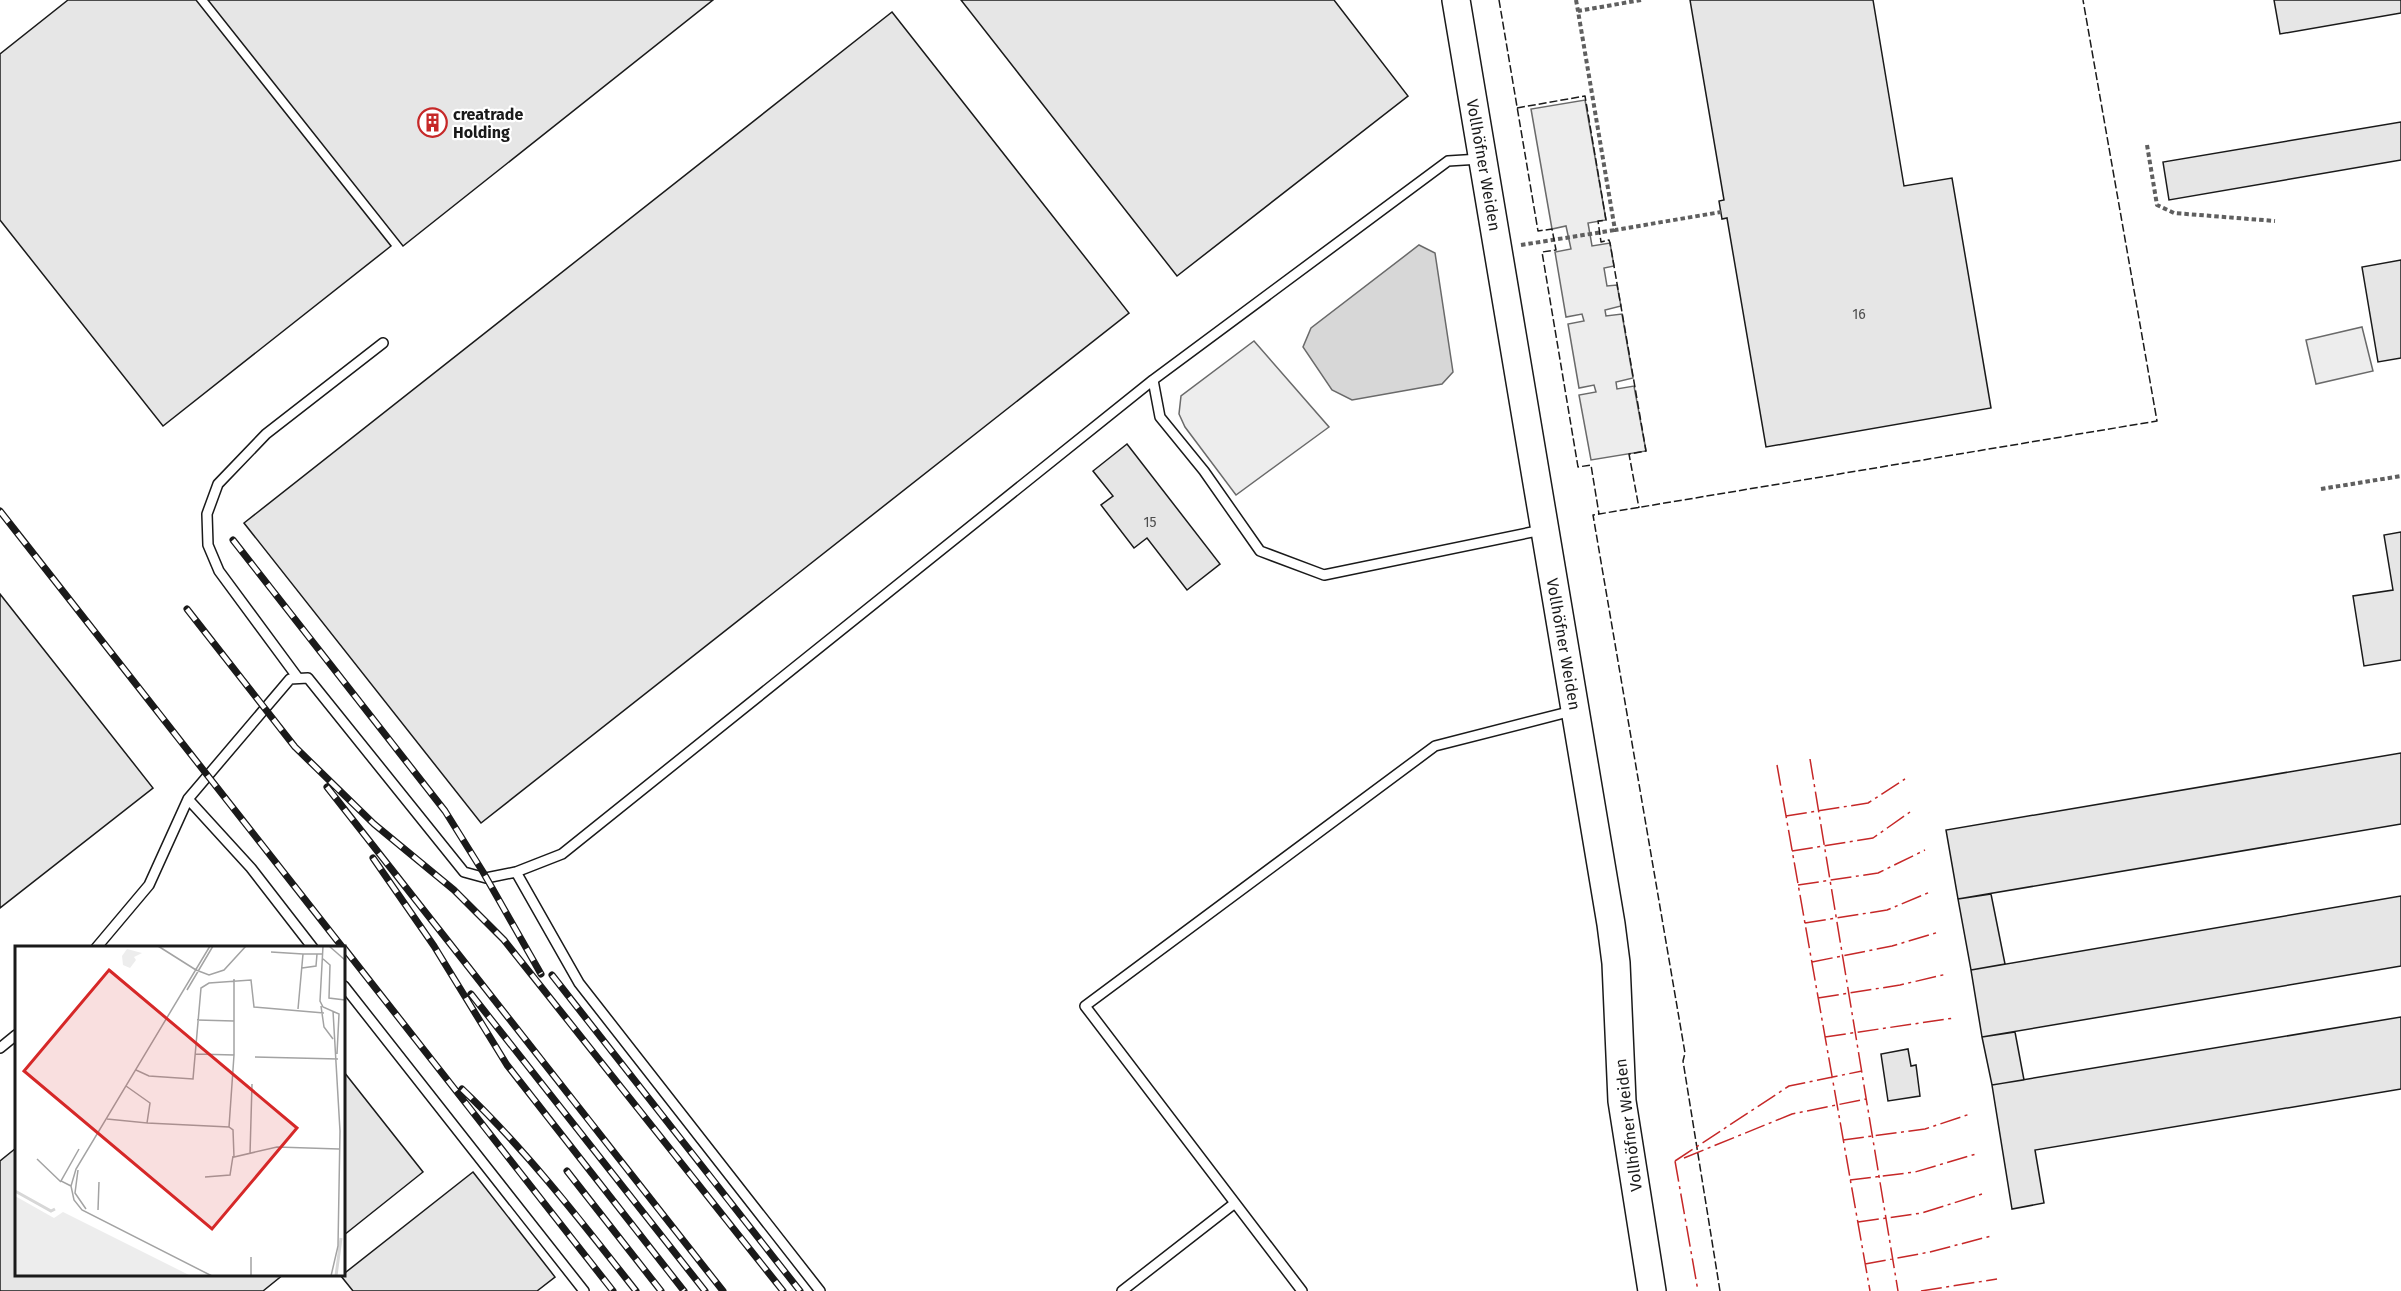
<svg xmlns="http://www.w3.org/2000/svg" width="2401" height="1291" viewBox="0 0 2401 1291" font-family="'Fira Sans',sans-serif">
<rect width="100%" height="100%" fill="#fff"/>
<!-- built -->
<path fill="#ededed" stroke="#6a6a6a" stroke-width="1.5" d="M1585 100 1606 220 1588 223 1592 246 1610 243 1614 266 1604 268 1607 286 1617 285 1621 306 1605 310 1606 316 1622 314 1633 378 1616 382 1617 389 1634 386 1646 451 1591 460 1579 395 1596 392 1594 385 1579 388 1568 324 1584 321 1582 314 1566 317 1555 252 1571 249 1566 226 1552 229 1531 109Z
M2362 327 2373 371 2316 384 2306 340Z
M1254 341 1329 427 1236 495 1185 427 1179 414 1181 396Z"/>
<!-- water -->
<path fill="#d7d7d7" stroke="#6a6a6a" stroke-width="1.5" d="M1419 245 1435 253 1453 372 1442 384 1352 400 1332 390 1303 347 1311 328Z"/>
<!-- building -->
<path fill="#e6e6e6" stroke="#1a1a1a" stroke-width="1.5" d="M68 0H196L391 246 163 426 0 220V54Z
M208 0H713L403 246Z
M961 0H1334L1408 96 1177 276Z
M1690 0H1873L1904 186 1952 178 1991 408 1766 447 1727 218 1722 219 1719 201 1724 200Z
M2274 0H2401V13L2280 34Z
M892 12 1129 313 481 823 244 523Z
M2401 122V160L2169 200 2163 162Z
M2401 260V358L2378 362 2362 267Z
M1127 444 1220 564 1187 590 1147 538 1134 548 1101 505 1113 496 1093 471Z
M2401 532V660L2364 666 2353 596 2393 590 2384 535Z
M0 594 153 788 0 908Z
M2401 753V824L1958 899 1946 830Z
M1991 894 2005 964 1971 970 1958 899Z
M2401 896V966L1982 1037 1971 970Z
M2401 1017V1089L2035 1150 2044 1203 2012 1209 1992 1085Z
M2015 1032 2024 1080 1992 1085 1982 1037Z
M1908 1049 1911 1066 1916 1065 1920 1096 1888 1101 1881 1054Z
M344 1072 423 1172 344 1235Z
M16 1148V1274H284L263 1291H0V1161Z
M473 1172 555 1277 537 1291H353L341 1276Z"/>
<g fill="none" stroke-linecap="round" stroke-linejoin="round">
<defs>
<path id="service" d="M1480 159 1448 161 1153 380 1160 417 1204 471 1260 551 1324 575 1542 530
M298 678 219 571 208 545 207 514 218 484 266 434 383 343
M188 799 251 868 313 948
M516 872 579 983 820 1291
M96 948 149 885 188 799 290 679 308 678 464 872 486 878 516 872 562 854 1153 380
M344 986 584 1291
M0 1048 16 1035
M1122 1291 1235 1203
M1302 1291 1085 1006 1435 746 1572 711"/>
<path id="secondary" d="M1456 0 1611 924 1616 963 1622 1101 1652 1291"/>
</defs>
<!-- service casing -->
<use href="#service" stroke="#1a1a1a" stroke-width="12"/>
<!-- secondary casing -->
<use href="#secondary" stroke="#1a1a1a" stroke-width="30"/>
<!-- path -->
<path stroke="#5f5f5f" stroke-width="4" stroke-dasharray="4.5 3" stroke-linecap="butt" d="M1576 0 1578 11
M1641 0 1578 11 1615 230 1721 212
M2147 145 2157 205 2174 213 2275 221
M1521 245 1615 230
M2321 489 2401 476"/>
<!-- service -->
<use href="#service" stroke="#fff" stroke-width="9"/>
<!-- secondary -->
<use href="#secondary" stroke="#fff" stroke-width="27"/>
<defs>
<path id="rail" d="M0 511 343 948
M233 540 445 811 483 872 541 974
M187 609 295 747 374 824 454 890 504 940 783 1291
M327 787 723 1291
M373 858 434 946 507 1065 684 1291
M344 948 613 1291
M552 975 800 1291
M471 994 705 1291
M462 1089C527 1151 581 1221 636 1291
M567 1171 661 1291"/>
</defs>
<!-- rail casing -->
<use href="#rail" stroke="#1a1a1a" stroke-width="7"/>
<!-- rail -->
<use href="#rail" stroke="#fff" stroke-width="4.5" stroke-dasharray="14" stroke-linecap="butt"/>
<!-- fence -->
<path stroke="#1a1a1a" stroke-width="1.5" stroke-dasharray="8 3" stroke-linecap="butt" d="M1499 0 1538 231 1552 229 1556 250 1542 252 1578 467 1591 465 1599 514
M1517 108 1585 96 1606 220 1598 221 1601 242 1609 240 1610 243 1646 451 1629 454 1639 508
M1720 1291 1683 1061 1685 1053 1593 515 2157 421 2083 0"/>
<!-- power -->
<path stroke="#c62828" stroke-width="1.5" stroke-dasharray="21 4.5 3 4.5" stroke-linecap="butt" d="M1810 759 1898 1291
M1777 765 1870 1291
M1786 816 1868 803 1905 779
M1792 851 1873 838 1910 812
M1798 885 1878 873 1925 850
M1805 923 1887 910 1930 892
M1812 962 1892 946 1939 932
M1818 998 1900 985 1947 974
M1825 1037 1954 1018
M1843 1140 1925 1129 1970 1114
M1684 1158 1792 1114 1866 1099
M1675 1161 1789 1086 1862 1071
M1675 1161 1698 1291
M1850 1180 1915 1172 1976 1154
M1858 1222 1922 1213 1982 1194
M1865 1264 1930 1252 1991 1236
M1921 1291 1997 1279"/>
</g>
<!-- icons -->
<defs>
<symbol id="building-ring" viewBox="-11 -11 22 22"><circle r="9.5" fill="#fff" stroke="#c62828" stroke-width="1.5"/><path d="M-4-6H4V6H1V3H-1V6H-4ZM-2.5-4.3h1.7v1.8h-1.7ZM.8-4.3h1.7v1.8H.8ZM-2.5-1h1.7V.8h-1.7ZM.8-1h1.7V.8H.8Z" fill="#c62828"/></symbol>
</defs>
<g fill-rule="evenodd">
<use href="#building-ring" x="416" y="106" width="33" height="33"/>
</g>
<g text-anchor="middle" stroke-width="4.5" stroke-linejoin="round" paint-order="stroke">
<!-- number labels -->
<g font-size="14" fill="#4d4d4d">
<text x="1859" y="319">16</text>
<text x="1150" y="527">15</text>
</g>
<!-- poi labels -->
<g font-size="16" font-weight="bold" fill="#1a1a1a" stroke="#fff" text-anchor="start">
<text x="453" y="120">creatrade<tspan x="453" dy="18">Holding</tspan></text>
</g>
<!-- street labels -->
<g font-size="16" fill="#1a1a1a" stroke="#fff">
<text transform="translate(1484 165) rotate(80)" y="6">Vollhöfner Weiden</text>
<text transform="translate(1564 644) rotate(80)" y="6">Vollhöfner Weiden</text>
<text transform="translate(1628 1125) rotate(-97)" y="6">Vollhöfner Weiden</text>
</g>
</g>
<!-- overview -->
<g transform="translate(15 946)">
<rect width="330" height="330" fill="#fff"/>
<path d="M112 3 127 7 119 11 121 14 115 22 108 19 107 10ZM0 250 39 272 48 266 176 330H0Z" fill="#ededed"/>
<path fill="none" stroke="#d7d7d7" stroke-width="3" d="M0 245 36 265 40 263M321 330 326 292"/>
<path fill="none" stroke="#a3a3a3" stroke-width="1.5" d="M143 0 181 24M195 0 61 223 56 240 59 254 67 264 197 330M308 0 305 55 308 61 324 68 322 108M314 0 330 14M256 6 288 8M307 12 315 19 314 52 330 54M287 22 301 20 302 8M181 24 194 29 209 24 231 0M172 44 198 0M306 60 309 81 318 93M283 63 288 8H308M330 64V127M182 74 219 75M180 108 219 109 214 181M219 109V33M240 111 323 113M121 124 134 130 178 133 186 42 194 37 236 34 239 61 309 67M92 173 132 177 135 157 111 140M132 177 214 181 218 184 219 211 262 201 324 203M235 208 237 138M22 213 46 236M63 224 60 247 71 263M190 231 215 229 218 210M56 240 46 235 64 203M83 264 84 236M236 330V311M316 330 323 300 325 185 318 65"/>
<path fill="#d62828" fill-opacity="0.15" stroke="#d62828" stroke-width="3" d="M94 24 282 182 197 283 9 125Z"/>
<rect width="330" height="330" fill="none" stroke="#1a1a1a" stroke-width="3"/>
</g>
</svg>
